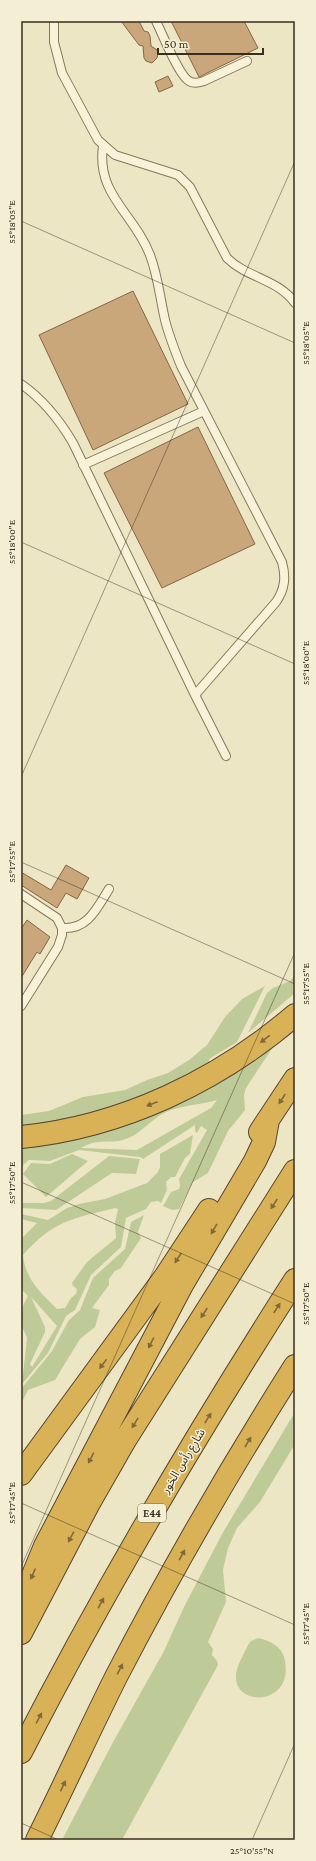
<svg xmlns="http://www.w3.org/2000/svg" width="316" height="1861" viewBox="0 0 316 1861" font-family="'Crimson Pro','Noto Sans Arabic',serif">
<rect width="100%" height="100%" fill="#ede6c5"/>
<!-- green -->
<path fill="#becb99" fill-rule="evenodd" d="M295 975V993L248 1033 267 993 273 988 290 981Z
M265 986 237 1042 209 1059V1067L108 1110 21 1129V1115L49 1111 83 1097 125 1090 147 1080 168 1073 189 1060 207 1045 225 1017 242 999Z
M275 1044 246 1088 244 1095 245 1110 228 1131 208 1173 193 1182 179 1209 172 1210 163 1206 171 1192 179 1189 180 1186 179 1179 207 1130 201 1126 197 1133 195 1131V1125L143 1159 140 1157 79 1150 50 1161 29 1160 24 1164 21 1169V1144L191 1097 235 1073ZM217 1100 211 1108 137 1150 81 1148C100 1137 109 1145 126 1139 141 1134 151 1119 166 1112 182 1105 200 1105 217 1100Z
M193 1135 190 1154 185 1158 175 1177H171L166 1182 167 1190 161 1203 158 1201 151 1202 146 1209 126 1218 121 1247 91 1275 75 1310 66 1316 48 1353 22 1384 27 1338C26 1333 22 1329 21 1323 18 1313 24 1304 28 1296L21 1289V1239L37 1223 21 1219V1214L48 1220 67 1208 79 1204 105 1199 147 1183 158 1172 160 1167V1154ZM115 1208 118 1209 115 1223 116 1238 87 1262 72 1283 73 1286 77 1289 76 1294 71 1298 65 1308 57 1309C41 1293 25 1279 23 1255 54 1220 72 1219 115 1208ZM31 1297 57 1326 32 1367 30 1364 45 1332V1327Z
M72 1154 88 1161 46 1197 23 1174 31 1163 50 1164Z
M109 1156 140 1159 136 1174 112 1173 56 1210 21 1208V1203H44L51 1201Z
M144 1215 138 1232 141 1238 121 1268 115 1271 109 1279V1285L92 1308 100 1310 95 1327 80 1339 55 1380 28 1390 21 1404V1389L52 1351 69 1320 80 1310 93 1278 125 1249 131 1222Z
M295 1412V1444L260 1502 237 1528 228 1548 223 1570 226 1602 208 1642 213 1649 212 1655 217 1661 218 1665 122 1840H62L112 1744 164 1651 184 1607 222 1534Z
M258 1638C269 1640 281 1646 284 1657 297 1706 234 1708 236 1676 236 1666 244 1654 248 1645L251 1641Z"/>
<!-- building -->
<path fill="#caa67b" stroke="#866642" d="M121 21H139L144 31 148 32 150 36 151 46 157 50 158 54 157 58 152 63 146 61 144 58 143 46 139 45Z
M171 21H244L258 48 199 77Z
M168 76 173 86 159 92 155 82Z
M133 291 188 404 93 450 39 335Z
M198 427 255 544 162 588 104 473Z
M66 865 89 878 77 899 66 893 57 908 21 885V872L51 890Z
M27 920 50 937 40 954 37 952 21 978V929Z"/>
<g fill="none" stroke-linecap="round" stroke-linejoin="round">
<defs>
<path id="service" d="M54 21V42L62 73 98 140 115 155 178 175 190 187 227 258C247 278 278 279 295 303
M156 21C162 33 179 76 189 81 193 84 198 83 204 81L247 61
M103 146C96 195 134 213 150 255 158 276 160 298 165 320 169 336 175 351 181 366L282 562C286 577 285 589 276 602L195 695
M21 384C44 400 59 419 73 443L195 695 226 756
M83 465 204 411
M21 894 57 918 62 928V935L58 947 21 1006
M62 928C88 930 97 908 109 889"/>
<path id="motorway" d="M260 1132 295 1079
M21 1137C122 1127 218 1081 295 1015
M21 1474 165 1277 209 1210
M21 1604 45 1546 182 1285 255 1161 264 1142 268 1120
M21 1633 89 1503 125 1440 295 1171
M21 1752C104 1590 197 1433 295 1280
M37 1840C64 1786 89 1731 116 1677 171 1571 231 1467 295 1366"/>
</defs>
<!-- service casing -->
<use href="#service" stroke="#87785b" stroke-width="10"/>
<!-- motorway casing -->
<use href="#motorway" stroke="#55462f" stroke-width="24"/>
<!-- service -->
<use href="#service" stroke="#f8f2d8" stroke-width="8"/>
<!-- motorway -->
<use href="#motorway" stroke="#d9b258" stroke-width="22"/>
</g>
<!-- one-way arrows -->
<defs><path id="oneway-solid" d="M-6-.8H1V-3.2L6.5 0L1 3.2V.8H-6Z"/></defs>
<g fill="#806939">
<use href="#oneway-solid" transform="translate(265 1039) rotate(143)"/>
<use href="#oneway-solid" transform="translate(282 1099) rotate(123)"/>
<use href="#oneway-solid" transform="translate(152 1104) rotate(159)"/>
<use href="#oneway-solid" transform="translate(274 1204) rotate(123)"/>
<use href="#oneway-solid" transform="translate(214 1229) rotate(120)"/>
<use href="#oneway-solid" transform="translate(178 1258) rotate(123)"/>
<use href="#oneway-solid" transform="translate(277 1308) rotate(-57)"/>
<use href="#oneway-solid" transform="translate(204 1313) rotate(123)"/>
<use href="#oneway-solid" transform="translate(151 1343) rotate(118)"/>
<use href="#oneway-solid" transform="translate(103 1364) rotate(127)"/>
<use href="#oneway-solid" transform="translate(208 1418) rotate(-58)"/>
<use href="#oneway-solid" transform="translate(135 1423) rotate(122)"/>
<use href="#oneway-solid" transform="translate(248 1442) rotate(-59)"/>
<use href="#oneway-solid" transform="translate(91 1458) rotate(118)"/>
<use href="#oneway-solid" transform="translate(71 1537) rotate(118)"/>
<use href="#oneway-solid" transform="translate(182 1555) rotate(-61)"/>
<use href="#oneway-solid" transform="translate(33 1574) rotate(113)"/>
<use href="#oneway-solid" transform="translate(101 1603) rotate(-61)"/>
<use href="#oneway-solid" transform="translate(120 1669) rotate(-62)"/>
<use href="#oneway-solid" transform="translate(39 1718) rotate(-62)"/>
<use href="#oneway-solid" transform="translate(63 1786) rotate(-65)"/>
</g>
<!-- ticks -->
<path fill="none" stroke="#382e1f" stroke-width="1" stroke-opacity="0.45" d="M291 21 295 23M21 221 295 343M21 542 295 664M21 777 295 161M21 862 295 984M21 1182 295 1304M21 1503 295 1625M21 1567 295 952M21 1823 59 1840M252 1840 295 1743"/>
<g text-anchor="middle" stroke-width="3" stroke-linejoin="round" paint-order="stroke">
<!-- shield labels -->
<rect fill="#f4efd4" stroke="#706855" stroke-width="1" x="138" y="1504" width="28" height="18" rx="3"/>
<g font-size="11" font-weight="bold" fill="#382e1f">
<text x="152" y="1517">E44</text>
</g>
<!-- street labels -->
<g font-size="12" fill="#382e1f" stroke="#f4efd4">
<text transform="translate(183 1461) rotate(-59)" y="4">شارع رأس الخور</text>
</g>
</g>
<!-- border -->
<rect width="316" height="1861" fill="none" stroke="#f4efd4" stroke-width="44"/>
<!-- scale -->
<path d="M158 48v6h105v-6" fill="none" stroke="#382e1f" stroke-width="2"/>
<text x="164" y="48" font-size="12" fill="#382e1f" stroke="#f4efd4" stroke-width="3" paint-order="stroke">50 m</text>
<rect x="22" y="22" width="272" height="1817" fill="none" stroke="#382e1f" stroke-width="1.5"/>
<g font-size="10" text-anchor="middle" fill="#382e1f">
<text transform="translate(11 222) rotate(-90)" y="4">55°18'05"E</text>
<text transform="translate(305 343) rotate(-90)" y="4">55°18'05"E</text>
<text transform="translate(11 542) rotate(-90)" y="4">55°18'00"E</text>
<text transform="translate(305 663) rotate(-90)" y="4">55°18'00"E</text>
<text transform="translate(11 862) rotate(-90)" y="4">55°17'55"E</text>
<text transform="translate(305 984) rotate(-90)" y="4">55°17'55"E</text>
<text transform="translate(11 1183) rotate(-90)" y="4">55°17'50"E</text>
<text transform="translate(305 1304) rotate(-90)" y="4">55°17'50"E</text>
<text transform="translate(11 1503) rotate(-90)" y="4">55°17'45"E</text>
<text transform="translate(305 1624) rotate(-90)" y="4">55°17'45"E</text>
<text x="252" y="1854">25°10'55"N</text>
</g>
</svg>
